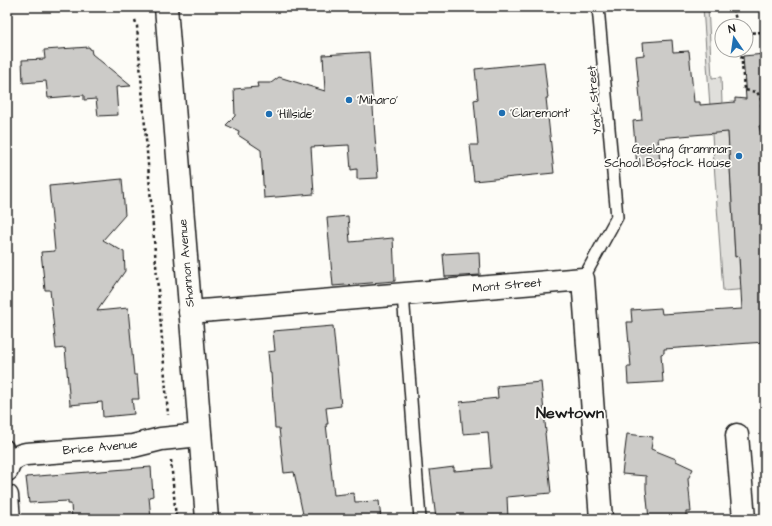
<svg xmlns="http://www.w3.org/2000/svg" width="772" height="526" viewBox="0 0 772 526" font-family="'Architects Daughter',sans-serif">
<rect width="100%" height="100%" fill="#fdfcf7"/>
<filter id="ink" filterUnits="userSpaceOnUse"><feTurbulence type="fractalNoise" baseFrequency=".025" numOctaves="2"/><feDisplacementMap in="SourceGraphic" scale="8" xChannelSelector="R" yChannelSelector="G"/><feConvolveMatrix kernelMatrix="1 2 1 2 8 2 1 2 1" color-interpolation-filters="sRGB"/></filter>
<g filter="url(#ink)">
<!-- green -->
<path fill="#e0dfdb" stroke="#7e7e7c" d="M703 7H708L712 78 721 77 722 103 728 131 735 256H739L740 279 765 278V288L723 291Z"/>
<!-- building -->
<path fill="#cccbc8" stroke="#1c1c1c" d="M672 40 673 52 689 51 694 102H700V105L735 102V98L746 99 743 56 765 54V125L759 126 761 134 765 189V342L664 349V353L661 354 663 382 628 384 627 367H631L627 322H632L631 310 661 308 662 314 742 309 739 256 735 257 728 132 658 138 660 164 637 166 633 121 642 120 636 56 644 55 643 42Z
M89 47 90 49H91L92 54 131 86 116 87 118 115 98 116 96 99 84 100V95L48 98 46 81 23 83 22 60 45 59 44 50Z
M369 52 378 178 357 179V169L351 170 349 145 311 147 314 194 264 198 261 150 238 135 239 131 226 125 235 116 234 89 258 87 257 83H271L279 77 325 91 323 55Z
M544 62 548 98H546L554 173 474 181 470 145H478L474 100 478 99 475 69Z
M122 179 125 215 103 240 124 252 125 271 97 311 128 308 134 375H137L139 399H132L134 414 103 417 102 402 70 405 65 348 56 349 50 290H45L41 252 55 251 49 186Z
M348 216 350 242 393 238 395 281 333 286 327 218Z
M479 252 480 275 445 277 443 254Z
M333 326 341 406 326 408 328 424H326L334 495 354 493 355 502 379 501 381 519H304L294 472 284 473 279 428H275L271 373H270L268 352 275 351 273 331Z
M541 382 546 432 545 433 551 493 507 497 508 519H436L430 470 454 467V471L491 468 488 432 463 434 460 402 498 398 497 386Z
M627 434 653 437 651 449 676 459V461L693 469 688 479 691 512H686V519H649L646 489V476L622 474Z
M151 467 153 496 149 497 151 519H72L71 504H68V501L29 503 26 477Z"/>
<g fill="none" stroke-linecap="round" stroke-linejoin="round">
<defs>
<path id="lane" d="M583 279 617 217 598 7
M403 294 420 519
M7 446 11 462"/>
<path id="street" d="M190 312 583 279 601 519
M737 435 744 519
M7 470C10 460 16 456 26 454L133 446 161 439 200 435
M7 496 9 519"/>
<path id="secondary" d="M166 7 207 519"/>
</defs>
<!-- lane casing -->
<use href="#lane" stroke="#1c1c1c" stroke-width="14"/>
<!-- street casing -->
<use href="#street" stroke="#1c1c1c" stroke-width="25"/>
<!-- secondary casing -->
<use href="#secondary" stroke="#1c1c1c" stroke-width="25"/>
<!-- path -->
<path stroke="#1c1c1c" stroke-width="2.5" stroke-dasharray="3 3" stroke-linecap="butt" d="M733 9 738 26
M135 20 137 26 168 415
M746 33 765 32
M741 50 744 90 757 92 761 99 763 117
M171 460 176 519"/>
<!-- lane -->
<use href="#lane" stroke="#fdfcf7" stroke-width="11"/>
<!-- street -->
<use href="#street" stroke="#fdfcf7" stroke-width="22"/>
<!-- secondary -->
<use href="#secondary" stroke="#fdfcf7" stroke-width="22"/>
</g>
</g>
<!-- markers -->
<g fill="#1f6fb2" stroke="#fdfcf7" stroke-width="1.5">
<circle cx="349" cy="100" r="4"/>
<circle cx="502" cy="113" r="4"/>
<circle cx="269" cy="114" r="4"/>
<circle cx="739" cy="156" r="4"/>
</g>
<g text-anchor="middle" stroke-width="3.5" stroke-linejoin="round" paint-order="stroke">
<!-- poi labels -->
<g font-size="12" fill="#1c1c1c" stroke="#fdfcf7" text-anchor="start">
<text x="357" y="104">'Miharo'</text>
<text x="510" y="117">'Claremont'</text>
<text x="277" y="118">'Hillside'</text>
<text x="731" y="153" text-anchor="end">Geelong Grammar<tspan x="731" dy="14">School Bostock House</tspan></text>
</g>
<!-- street labels -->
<g font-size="12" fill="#1c1c1c" stroke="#fdfcf7">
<text transform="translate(594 100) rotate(-95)" y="4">York Street</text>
<text transform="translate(186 263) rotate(-95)" y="4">Shannon Avenue</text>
<text transform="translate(507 285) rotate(-5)" y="4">Mont Street</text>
<text transform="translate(100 447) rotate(-5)" y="4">Brice Avenue</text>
</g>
<!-- district labels -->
<g font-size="16" font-weight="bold" fill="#1c1c1c" stroke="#fdfcf7">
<text x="570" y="418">Newtown</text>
</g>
</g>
<!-- margin -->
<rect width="772" height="526" fill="none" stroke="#fdfcf7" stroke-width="24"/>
<rect x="12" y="12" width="748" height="502" fill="none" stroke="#1c1c1c" stroke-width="1.5" filter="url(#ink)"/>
<!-- north arrow -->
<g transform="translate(734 38) rotate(347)"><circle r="19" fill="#fdfcf7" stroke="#a3a29f"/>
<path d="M0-3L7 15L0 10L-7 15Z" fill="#1f6fb2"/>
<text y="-6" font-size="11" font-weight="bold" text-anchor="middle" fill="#1c1c1c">N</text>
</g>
</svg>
